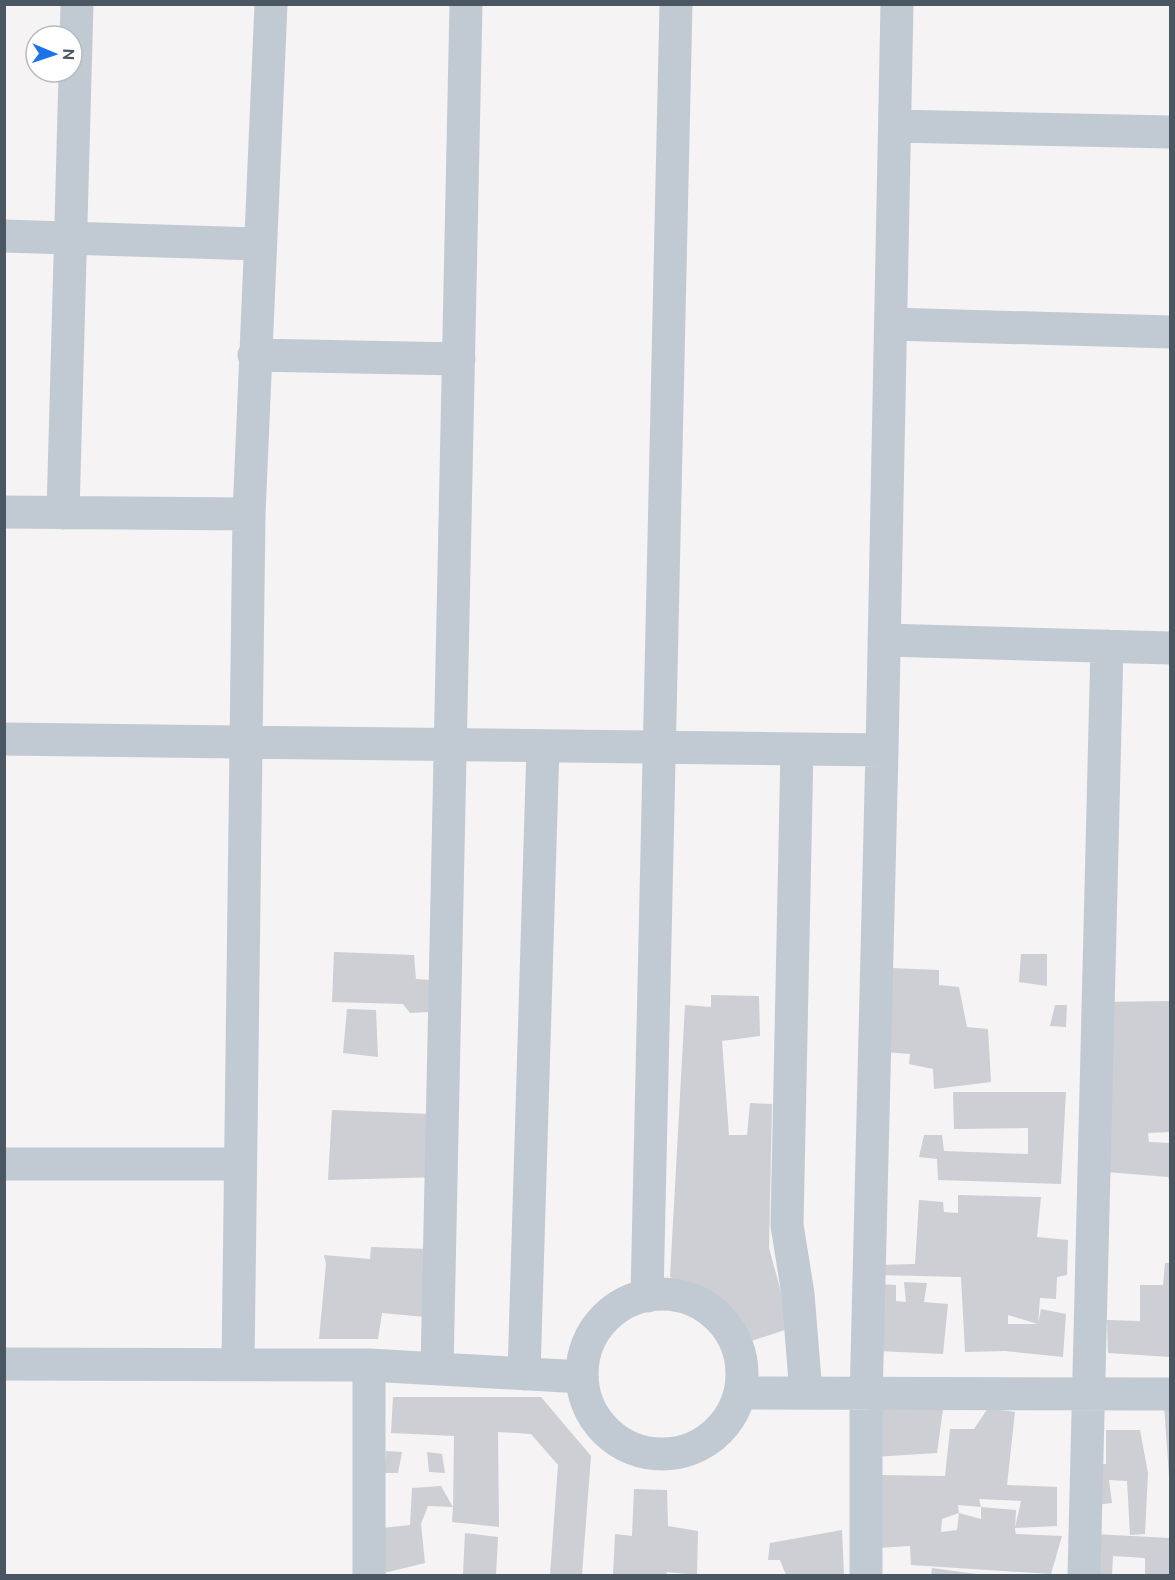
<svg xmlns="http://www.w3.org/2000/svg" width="1175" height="1580" viewBox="0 0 1175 1580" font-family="Ubuntu,sans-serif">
<rect width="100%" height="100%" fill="#f5f3f3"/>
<!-- building -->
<path fill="#cdcfd5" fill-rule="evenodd" d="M334 952 414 955 416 979 431 980 429 1012 410 1013 403 1004 332 1002Z
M1021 954H1047V986L1019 982Z
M891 968 939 970V985L959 987 967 1027 988 1029 991 1082 934 1089 933 1069 909 1064 910 1054 884 1052Z
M711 995 759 996 760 1036 722 1041 729 1135H747L750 1103 772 1104 769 1248 791 1328 751 1341 738 1318 717 1299 670 1277 685 1005 711 1007Z
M1170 1001V1132L1148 1133 1149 1142 1170 1143V1182L1168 1177 1094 1171 1098 1002Z
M1055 1005H1067L1066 1027 1050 1026Z
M347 1009 376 1010 378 1057 343 1053Z
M953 1092H1066L1061 1184 938 1180 937 1159 919 1157 924 1135H942L944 1151 1028 1154V1128L954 1129Z
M332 1110 432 1114 441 1177 328 1180Z
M958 1195 1041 1197 1037 1237 1068 1240 1067 1275 1057 1277 1056 1299 1040 1298 1038 1324 1041 1309 1066 1314 1063 1357 1005 1351 965 1352 961 1277 878 1275V1265L915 1264 919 1200 943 1202 944 1212 958 1213ZM1008 1315 1038 1324H1008Z
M371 1247 428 1249 425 1317 382 1313 378 1339H319L326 1264 324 1255 370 1259Z
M1165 1263H1170V1357L1108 1353 1107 1320 1140 1321V1285H1163Z
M904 1282 927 1283 924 1302 948 1304 943 1354 878 1351V1284L896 1285V1301L906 1302Z
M393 1397H541L591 1456 582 1575H550L558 1465 531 1434 498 1432 499 1527 452 1522 453 1507 428 1506 421 1524 425 1563 384 1573 382 1528 410 1525 412 1488 441 1486 453 1507 454 1436 391 1433Z
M866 1401 944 1402 937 1453 874 1457Z
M1164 1405H1170V1476H1169Z
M988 1408 1015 1412 1007 1485 1057 1487V1526L1015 1528 1021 1501 979 1499 981 1507 1016 1510 1015 1530 1016 1534 1062 1536 1051 1574 911 1565 910 1546 878 1548 879 1475 945 1476 950 1429H974ZM958 1505 981 1507V1519L959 1513 957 1530 941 1532 942 1519 959 1513Z
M1106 1430H1140L1148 1473 1145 1534 1130 1535 1127 1481 1109 1480 1112 1503 1096 1505 1094 1464H1106Z
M386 1451 402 1452 398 1473H384Z
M427 1452 442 1454 445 1473 429 1472Z
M634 1489 667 1490 668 1526 698 1531 697 1575 667 1572 666 1575H613L615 1534 632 1536Z
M842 1530 844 1575H786L780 1560H768L770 1543Z
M465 1533 498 1537 496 1575 463 1574Z
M1094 1534 1170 1538V1575H1145V1558L1113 1556 1112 1575H1094Z
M932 1568 976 1574V1575H931Z"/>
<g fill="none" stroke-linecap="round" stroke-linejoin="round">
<!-- minor -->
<path stroke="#c1cad2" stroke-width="33" d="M895 126 1170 132
M4 236 258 244
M891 324 1170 332
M254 355 459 359
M4 512 249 514
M63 513 77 4
M884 640 1170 648
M4 739 882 750
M797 749 787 1225 798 1294 806 1393
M4 1164H240
M582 1374a80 80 0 1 1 160 0a80 80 0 1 1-160 0Z
M647 1296 676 4
M4 1364 369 1365 582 1377
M238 1364 249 514 271 4
M437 1369 466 4
M524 1374 543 746
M740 1393 1170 1394
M369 1576V1365
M866 1576V1401L882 750 897 4
M1084 1576 1107 646"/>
</g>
<!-- border -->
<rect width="1175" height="1580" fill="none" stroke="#4a5661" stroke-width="12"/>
<!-- north arrow -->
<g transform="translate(54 54) rotate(92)"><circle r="28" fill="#ffffff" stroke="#b7bbc0" stroke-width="1.5"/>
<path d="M0-4.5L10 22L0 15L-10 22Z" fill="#1a73e8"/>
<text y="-9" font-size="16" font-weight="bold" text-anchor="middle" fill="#4a5661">N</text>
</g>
</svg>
